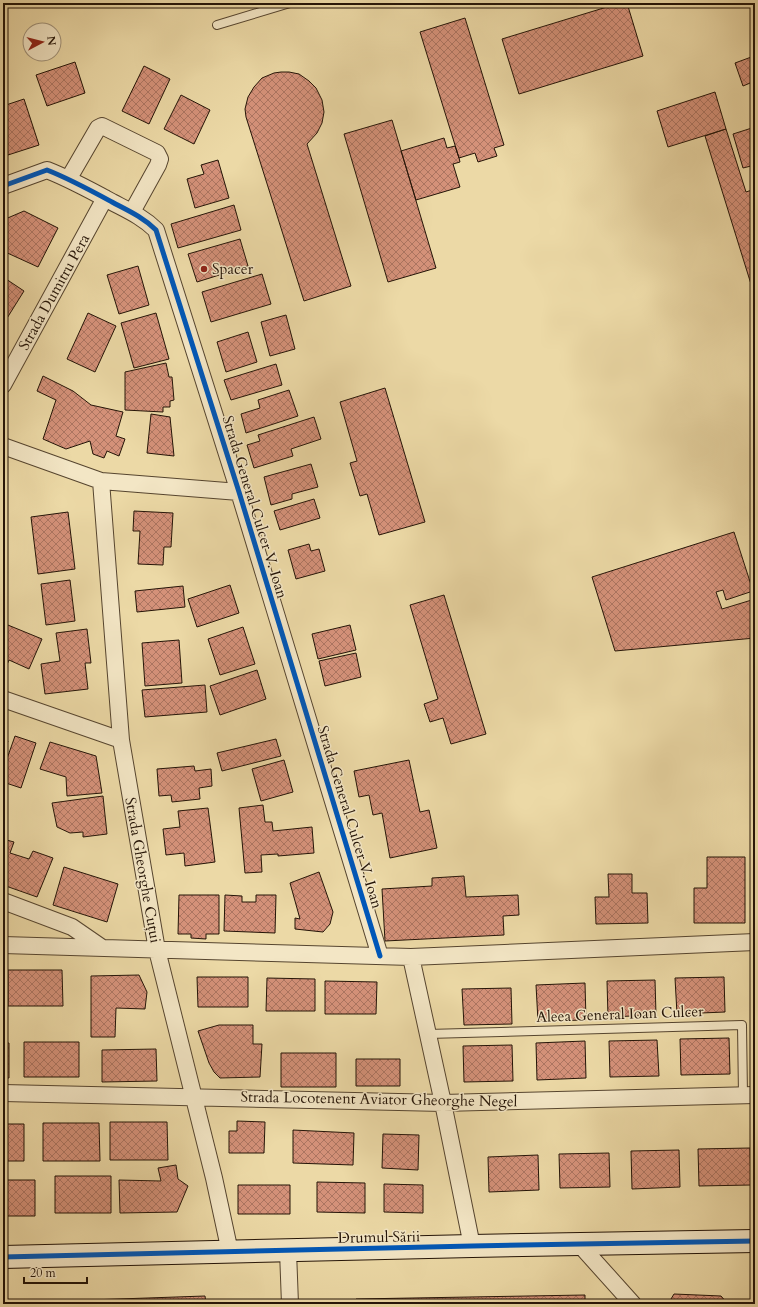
<svg xmlns="http://www.w3.org/2000/svg" width="758" height="1307" viewBox="0 0 758 1307" font-family="Cardo,serif">
<defs>
<pattern id="building-cross-hatch" width="8" height="8" patternUnits="userSpaceOnUse"><rect width="8" height="8" fill="#d49179"/><path d="M0 0l8 8M0 8l8-8" fill="none" stroke="#ac7561"/></pattern>
</defs>
<rect width="100%" height="100%" fill="#ecd9a6"/>
<filter id="stains"><feTurbulence type="fractalNoise" baseFrequency=".005" numOctaves="4"/><feColorMatrix values="0 0 0 0 .2 0 0 0 0 .09 0 0 0 0 .02 0 0 0 .5 -.17"/></filter>
<radialGradient id="worn" r=".72"><stop offset=".6" stop-color="#630" stop-opacity="0"/><stop offset="1" stop-color="#630" stop-opacity=".3"/></radialGradient>
<!-- building -->
<path fill="url(#building-cross-hatch)" stroke="#241407" d="M620 3H627L643 56 519 94 502 39Z
M465 18 504 145 494 148 497 156 478 162 475 153 459 158 420 32Z
M754 56 755 60V81L743 86 735 63Z
M75 62 85 93 47 106 36 75Z
M144 66 170 79 149 124 122 111Z
M281 72H289L299 74 309 81 316 88 322 100 324 112 322 123 317 133 307 144 351 286 304 301 246 117 245 109 248 97 254 87 262 78 274 73Z
M715 92 726 129 668 147 657 111Z
M181 95 210 110 194 144 164 129Z
M24 99 39 145 8 155 3 139V106Z
M392 120 436 268 388 282 344 134Z
M755 127V165L743 168 733 134Z
M726 129 746 192 755 189V297L705 136Z
M444 138 447 148 455 146 459 158 460 162 453 164 460 187 416 200 401 151Z
M218 160 229 198 195 208 187 179 204 174 201 165Z
M234 205 241 230 178 248 171 224Z
M24 211 58 228 38 267 3 251V220Z
M240 239 248 266 197 282 188 254Z
M138 266 149 305 119 314 107 275Z
M262 274 271 304 211 322 202 292Z
M3 277 24 291 4 323 3 322Z
M88 313 116 326 95 372 67 359Z
M156 313 169 359 134 368 121 323Z
M286 315 295 349 270 356 261 322Z
M248 332 257 362 226 372 217 342Z
M166 363 169 377H172L174 400 170 401V407H163V412L125 410V372Z
M276 364 282 385 231 400 224 380Z
M43 376 73 391 91 405 123 412 116 436 125 439 119 456 107 451 104 458 93 454 90 441 66 449 43 439 56 400 37 391Z
M385 388 425 522 379 535 367 494 360 496 350 463 357 461 340 402Z
M289 390 298 416 246 433 241 414 260 408 258 400Z
M151 414 170 417 174 456 147 453Z
M314 417 321 439 291 449 293 456 254 468 247 445 260 441 258 435Z
M311 464 318 487 292 494V499L271 505 264 477Z
M314 499 320 518 280 530 274 511Z
M134 511 173 513 171 547H164L163 565 138 564 140 531H133Z
M68 512 75 569 38 574 31 517Z
M734 532 753 591 726 600 723 590 716 592 722 609 755 599V638L615 651 592 577Z
M309 544 311 551 319 549 325 571 296 579 288 550Z
M70 580 75 621 46 625 41 584Z
M230 585 239 613 197 627 188 599Z
M183 586 185 607 137 612 135 591Z
M444 595 486 734 451 744 443 718 430 722 424 704 438 699 410 605Z
M3 623 42 639 29 669 9 660 6 667 3 666Z
M350 625 356 650 318 659 312 634Z
M243 627 255 664 220 675 208 639Z
M87 629 91 663H85L88 689 45 694 41 664 60 661 56 633Z
M179 640 182 683 145 686 142 643Z
M356 653 361 677 325 686 319 661Z
M257 670 266 699 220 715 210 686Z
M205 685 207 712 145 717 142 690Z
M15 736 36 743 21 788 3 782V770Z
M3 739 8 741 3 756Z
M276 739 281 756 222 771 217 753Z
M50 742 96 756 102 793 67 796 66 777 40 769Z
M284 760 293 792 261 801 252 769Z
M409 760 420 812 429 810 437 848 390 858 382 813 373 815 369 795 359 797 354 771Z
M194 766 195 771 211 769 212 786 199 788 200 799 172 802 171 795 159 796 157 769Z
M103 796 107 834 83 837V832L70 833 57 827 52 803Z
M263 805 265 822H272L273 831 312 827 314 853 278 856V854L261 855 262 872 245 873 239 808Z
M208 808 215 862 185 866 184 853 166 855 163 829 180 827 178 811Z
M3 839 14 842 10 853 29 859 33 851 53 858 37 897 3 885Z
M707 857H745V923H694V888H707Z
M64 867 118 884 107 922 53 905Z
M319 872 333 912 330 924 323 932 295 929V918L300 919 290 883Z
M608 874H632V893H647L648 923 596 924 595 897H609Z
M464 876 466 897 518 895 519 915 503 916 504 935 385 941 382 889 432 886V878Z
M179 895H219V934H206V939L191 938V934H178Z
M225 895 242 896V902H256V895H276L275 933 224 931Z
M8 970H62L63 1006H8Z
M139 975 147 992 145 1009 116 1008 115 1037H91V976Z
M197 977H248V1007H198Z
M724 977 725 1012 677 1014 675 978Z
M267 978 315 979V1011H266Z
M655 980 656 1015 608 1017 607 981Z
M325 981 377 982 376 1014H325Z
M585 983 586 1020 538 1021 536 985Z
M511 988 512 1024 464 1025 462 989Z
M219 1025H253V1044H262L260 1077 220 1078 214 1072 209 1063 198 1031Z
M752 1034H755V1073H753Z
M729 1038 730 1074 681 1075 680 1039Z
M657 1040 659 1076 610 1077 609 1041Z
M585 1041 586 1078 537 1080 536 1043Z
M24 1042H79V1077H24Z
M3 1043H9V1078H3Z
M512 1045 513 1081 464 1082 463 1046Z
M156 1049 157 1081 102 1082V1050Z
M281 1053H336V1087H281Z
M356 1059H400V1086H356Z
M237 1121 265 1122 264 1153H229V1131H237Z
M110 1122H167L168 1160H110Z
M43 1123H99L100 1161H43Z
M3 1124H24V1161H3Z
M293 1130 354 1133 353 1165 293 1163Z
M383 1134 419 1135 418 1170 382 1168Z
M750 1148 751 1185 699 1186 698 1149Z
M679 1150 680 1187 632 1189 631 1151Z
M609 1153 610 1187 560 1188 559 1154Z
M538 1155 539 1190 489 1192 488 1157Z
M176 1165 178 1179 188 1186 177 1212 120 1213 119 1180 161 1181 158 1168Z
M55 1176H111V1213H55Z
M3 1180H35V1216H3Z
M317 1182 365 1183V1213L317 1212Z
M384 1184 423 1185V1213L384 1212Z
M238 1185H290V1214H238Z
M674 1294 721 1296 728 1304H668Z
M585 1295V1304H356V1299Z
M205 1296 206 1304H3V1303Z"/>
<g fill="none" stroke-linecap="round" stroke-linejoin="round">
<defs>
<path id="lane" d="M217 25 290 3
M428 1034 742 1025 743 1096"/>
<path id="street" d="M69 178 98 128 102 126 157 153 160 159 158 165 132 212
M3 186 47 170C70 179 90 190 112 202 127 210 143 217 156 230L239 492 380 956
M3 385 105 198
M3 446 101 481 239 492
M101 481 121 740 157 950 214 1178 230 1252
M3 699 121 740
M3 901 72 927 101 947
M3 945 411 957 755 942
M411 957 443 1103 472 1246
M3 1093 443 1103 755 1095
M580 1245 633 1304
M288 1251 290 1304"/>
<path id="secondary" d="M3 1257 472 1246 755 1241"/>
</defs>
<!-- lane casing -->
<use href="#lane" stroke="#56452f" stroke-width="10"/>
<!-- street casing -->
<use href="#street" stroke="#56452f" stroke-width="18"/>
<!-- secondary casing -->
<use href="#secondary" stroke="#241407" stroke-width="24"/>
<!-- lane -->
<use href="#lane" stroke="#f3e6c5" stroke-width="8"/>
<!-- street -->
<use href="#street" stroke="#f3e6c5" stroke-width="16"/>
<!-- secondary -->
<use href="#secondary" stroke="#f3e6c5" stroke-width="22"/>
<defs>
<path id="cycleway" d="M3 186 47 170C70 179 90 190 112 202 127 210 143 217 156 230L239 492 380 956
M3 1257 472 1246 755 1241"/>
</defs>
<!-- cycleway casing -->
<use href="#cycleway" stroke="#f3e6c5" stroke-width="8"/>
<!-- cycleway -->
<use href="#cycleway" stroke="#0057b8" stroke-width="5"/>
</g>
<!-- markers -->
<circle fill="#8f2418" stroke="#f3e6c5" stroke-width="1.5" cx="204" cy="269" r="4"/>
<g text-anchor="middle" stroke-width="3" stroke-linejoin="round" paint-order="stroke">
<!-- poi labels -->
<g font-size="15" fill="#241407" stroke="#f3e6c5" text-anchor="start">
<text x="212" y="274">Spacer</text>
</g>
<!-- street labels -->
<g font-size="15" fill="#241407" stroke="#f3e6c5">
<text transform="translate(54 292) rotate(-61)" y="5">Strada Dumitru Pera</text>
<text transform="translate(255 507) rotate(73)" y="5">Strada General Culcer V. Ioan</text>
<text transform="translate(350 817) rotate(73)" y="5">Strada General Culcer V. Ioan</text>
<text transform="translate(143 870) rotate(80)" y="5">Strada Gheorghe Cuțui</text>
<text transform="translate(620 1014) rotate(-2)" y="5">Aleea General Ioan Culcer</text>
<text transform="translate(379 1099) rotate(1)" y="5">Strada Locotenent Aviator Gheorghe Negel</text>
<text transform="translate(379 1237) rotate(-1)" y="5">Drumul Sării</text>
</g>
</g>
<!-- margin -->
<rect width="758" height="1307" fill="none" stroke="#ecd9a6" stroke-width="16"/>
<rect x="4" y="4" width="750" height="1299" fill="none" stroke="#241407" stroke-width="2"/>
<rect x="8" y="8" width="742" height="1291" fill="none" stroke="#241407"/>
<!-- north arrow -->
<g transform="translate(42 42) rotate(83)"><circle r="19" fill="#f3e6c5" stroke="#a09279"/>
<path d="M0-3L7 15L0 10L-7 15Z" fill="#8f2418"/>
<text y="-6" font-size="11" font-weight="bold" text-anchor="middle" fill="#241407">N</text>
</g>
<!-- scale -->
<path d="M24 1277v6h63v-6" fill="none" stroke="#241407" stroke-width="2"/>
<text x="30" y="1277" font-size="12" fill="#241407" stroke="#f3e6c5" stroke-width="3" paint-order="stroke">20 m</text>
<rect width="100%" height="100%" filter="url(#stains)"/>
<rect width="100%" height="100%" fill="url(#worn)"/>
</svg>
